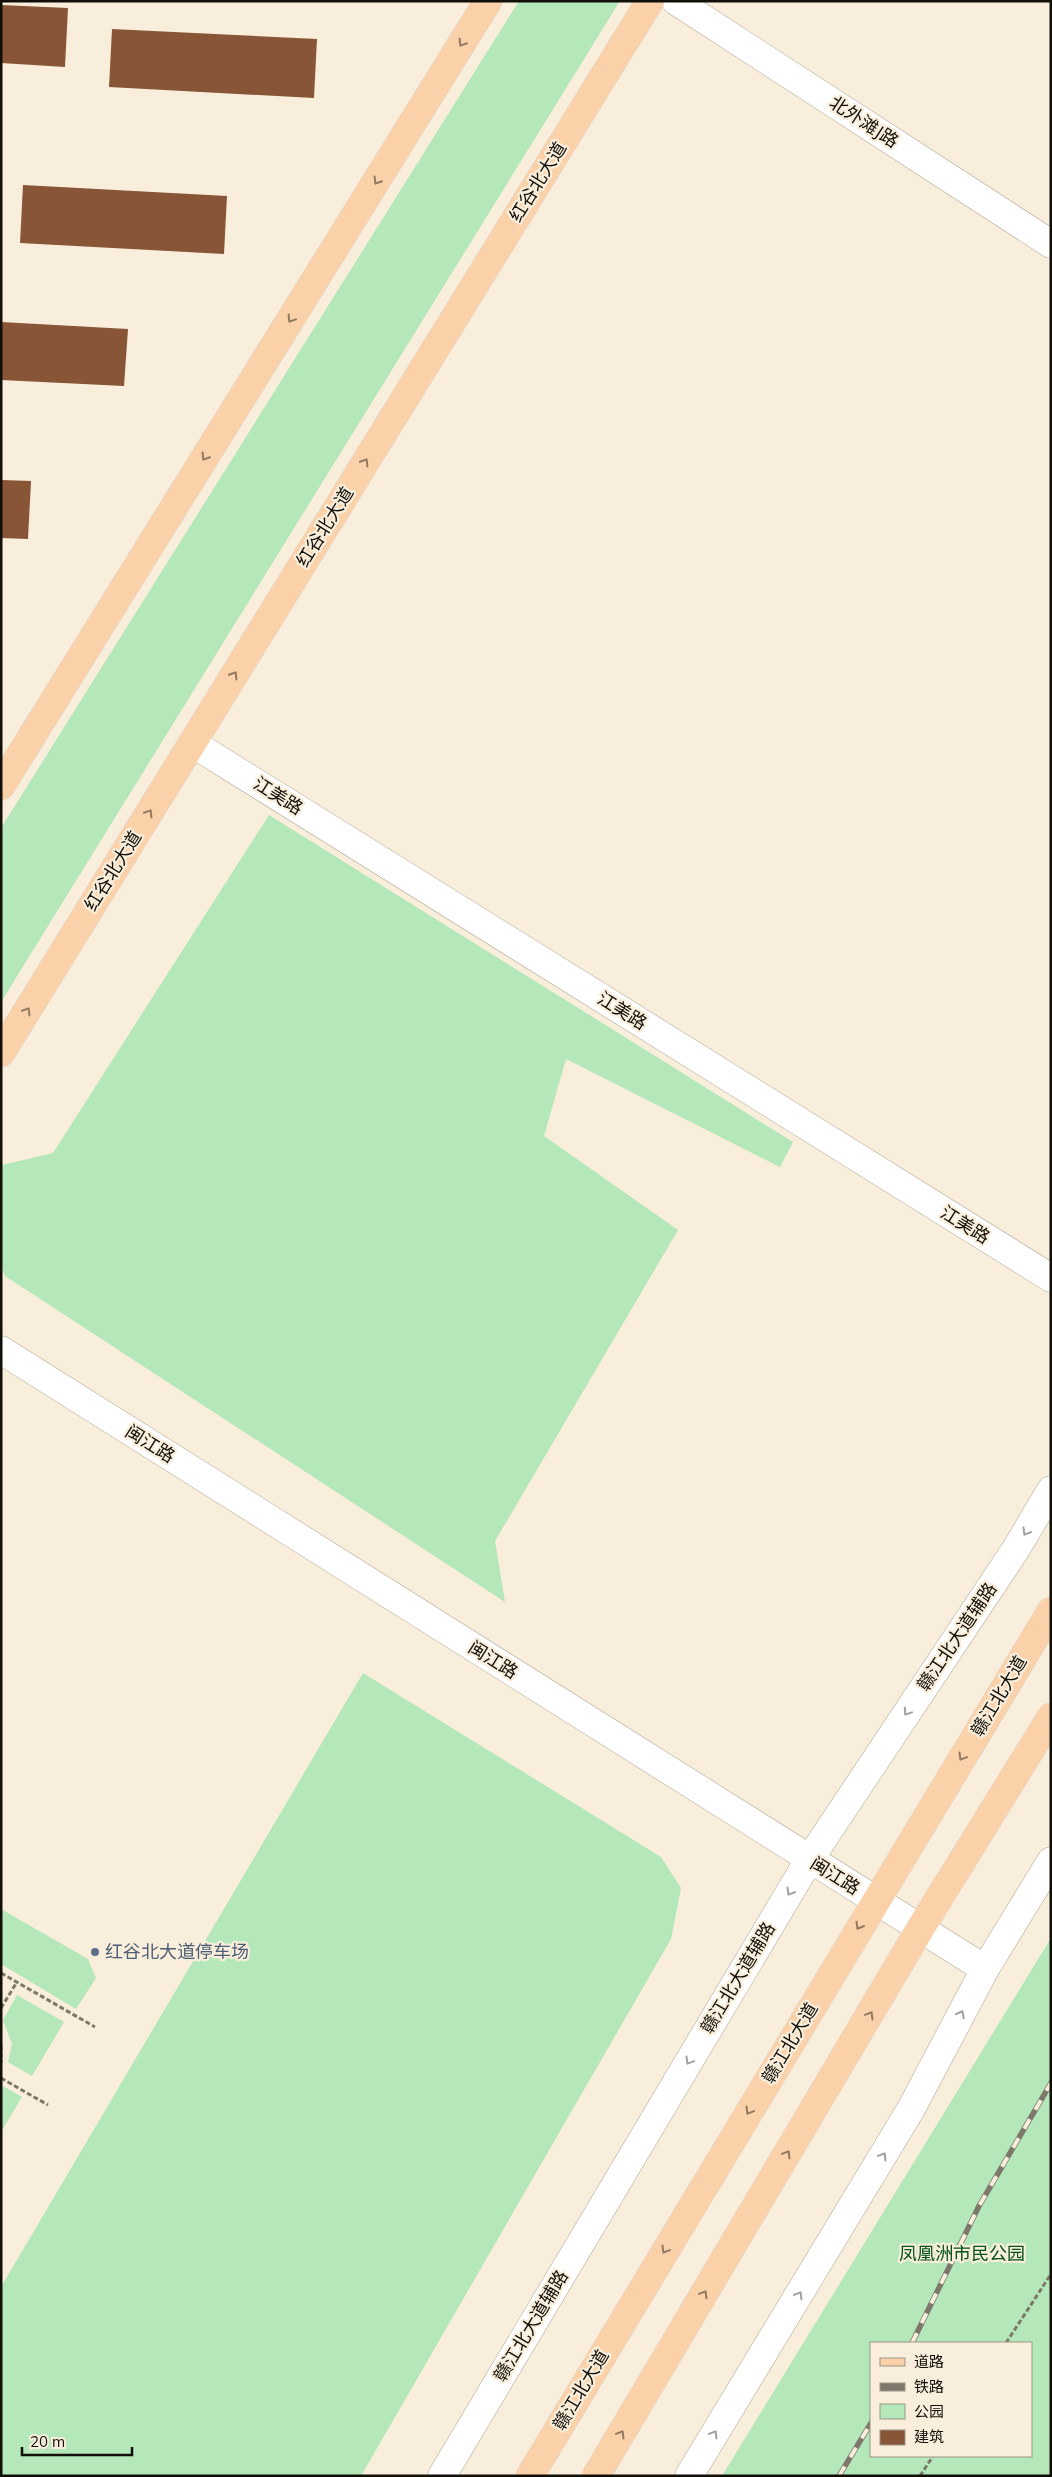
<svg xmlns="http://www.w3.org/2000/svg" width="1052" height="2477" viewBox="0 0 1052 2477" font-family="Mulish,'Noto Sans SC',sans-serif">
<rect width="100%" height="100%" fill="#f8eedb"/>
<!-- green -->
<path fill="#b4e7ba" fill-rule="evenodd" d="M519 1H620L1 1002V828Z
M269 815 793 1142 780 1167 566 1059 544 1136 678 1230 495 1541 505 1602 5 1276 1 1266 2 1165 53 1153Z
M363 1673 661 1857 681 1888 671 1939 361 2476H1V2287Z
M1 1909 88 1959 96 1978 76 2009 1 1964Z
M1051 1938V2476H722ZM1031 2343V2456H871V2343Z
M17 1995 64 2022 32 2076 8 2062 12 2044 3 2020Z
M1 2085 22 2097 1 2132Z"/>
<!-- building -->
<path fill="#885536" d="M1 5 68 8 65 67 1 63Z
M112 29 317 39 314 98 109 87Z
M23 185 227 196 224 254 20 243Z
M1 322 128 329 124 386 1 380Z
M1 480 31 481 28 539 1 538Z"/>
<g fill="none" stroke-linecap="round" stroke-linejoin="round">
<defs>
<path id="minor" d="M676 1 1051 244
M192 743 1051 1278
M1 1350 985 1969
M442 2476 809 1860 1016 1549 1051 1490
M689 2476 911 2109 985 1969 1051 1861"/>
<path id="major" d="M1 786 488 1
M1 1053 650 1
M530 2476 1051 1611
M596 2476 920 1929 1051 1717"/>
</defs>
<!-- minor casing -->
<use href="#minor" stroke="#b0a694" stroke-width="29"/>
<!-- major casing -->
<use href="#major" stroke="#dedddd" stroke-width="29"/>
<!-- path -->
<path stroke="#7e786b" stroke-width="3" stroke-dasharray="5 2.5" stroke-linecap="butt" d="M1 1973 95 2027
M1 2008 17 1982
M1 2045V2063
M1 2078 48 2105
M1006 2343 1051 2274
M920 2476 933 2456"/>
<!-- minor -->
<use href="#minor" stroke="#fff" stroke-width="28"/>
<!-- major -->
<use href="#major" stroke="#fad1a9" stroke-width="28"/>
<defs>
<path id="rail" d="M912 2343 979 2206 1051 2083
M839 2476 871 2423"/>
</defs>
<!-- rail casing -->
<use href="#rail" stroke="#7e786c" stroke-width="5.5"/>
<!-- rail -->
<use href="#rail" stroke="#f8eedb" stroke-width="4" stroke-dasharray="11" stroke-linecap="butt"/>
</g>
<!-- one-way arrows -->
<defs><path id="oneway-chevron" d="M-2-3.5L2.5 0L-2 3.5" fill="none" stroke-width="1.6" stroke-linecap="round" stroke-linejoin="round" transform="scale(1.25)"/></defs>
<g stroke="#927a61">
<use href="#oneway-chevron" transform="translate(462 43) rotate(122)"/>
<use href="#oneway-chevron" transform="translate(377 181) rotate(122)"/>
<use href="#oneway-chevron" transform="translate(291 319) rotate(122)"/>
<use href="#oneway-chevron" transform="translate(205 457) rotate(122)"/>
<use href="#oneway-chevron" transform="translate(365 462) rotate(-58)"/>
<use href="#oneway-chevron" transform="translate(234 675) rotate(-58)"/>
<use href="#oneway-chevron" transform="translate(149 813) rotate(-58)"/>
<use href="#oneway-chevron" transform="translate(27 1011) rotate(-58)"/>
<use href="#oneway-chevron" transform="translate(962 1757) rotate(121)"/>
<use href="#oneway-chevron" transform="translate(859 1926) rotate(120)"/>
<use href="#oneway-chevron" transform="translate(870 2015) rotate(-59)"/>
<use href="#oneway-chevron" transform="translate(749 2111) rotate(121)"/>
<use href="#oneway-chevron" transform="translate(787 2154) rotate(-59)"/>
<use href="#oneway-chevron" transform="translate(665 2250) rotate(121)"/>
<use href="#oneway-chevron" transform="translate(704 2294) rotate(-59)"/>
<use href="#oneway-chevron" transform="translate(621 2434) rotate(-59)"/>
</g>
<g stroke="#a09f9d">
<use href="#oneway-chevron" transform="translate(1026 1532) rotate(121)"/>
<use href="#oneway-chevron" transform="translate(907 1712) rotate(124)"/>
<use href="#oneway-chevron" transform="translate(790 1892) rotate(121)"/>
<use href="#oneway-chevron" transform="translate(961 2014) rotate(-62)"/>
<use href="#oneway-chevron" transform="translate(689 2061) rotate(121)"/>
<use href="#oneway-chevron" transform="translate(883 2156) rotate(-59)"/>
<use href="#oneway-chevron" transform="translate(799 2295) rotate(-59)"/>
<use href="#oneway-chevron" transform="translate(714 2434) rotate(-59)"/>
</g>
<!-- markers -->
<circle fill="#5c6f8a" stroke="#f8eedb" stroke-width="2" cx="95" cy="1952" r="5"/>
<g text-anchor="middle" stroke-width="4.5" stroke-linejoin="round" paint-order="stroke">
<!-- street labels -->
<g font-size="18" fill="#120f09" stroke="#f8eedb">
<text transform="translate(864 122) rotate(33)" y="6">北外滩J路</text>
<text transform="translate(538 182) rotate(-58)" y="6">红谷北大道</text>
<text transform="translate(325 527) rotate(-58)" y="6">红谷北大道</text>
<text transform="translate(278 796) rotate(32)" y="6">江美路</text>
<text transform="translate(113 871) rotate(-58)" y="6">红谷北大道</text>
<text transform="translate(622 1011) rotate(32)" y="6">江美路</text>
<text transform="translate(965 1225) rotate(32)" y="6">江美路</text>
<text transform="translate(150 1444) rotate(32)" y="6">闽江路</text>
<text transform="translate(957 1637) rotate(-56)" y="6">赣江北大道辅路</text>
<text transform="translate(493 1660) rotate(32)" y="6">闽江路</text>
<text transform="translate(999 1696) rotate(-59)" y="6">赣江北大道</text>
<text transform="translate(835 1876) rotate(32)" y="6">闽江路</text>
<text transform="translate(738 1978) rotate(-59)" y="6">赣江北大道辅路</text>
<text transform="translate(790 2043) rotate(-59)" y="6">赣江北大道</text>
<text transform="translate(531 2326) rotate(-59)" y="6">赣江北大道辅路</text>
<text transform="translate(581 2390) rotate(-59)" y="6">赣江北大道</text>
</g>
<!-- service labels -->
<g font-size="18" fill="#4e5e75" stroke="#f8eedb" text-anchor="start">
<text x="105" y="1958">红谷北大道停车场</text>
</g>
<!-- park labels -->
<g font-size="18" fill="#00511b" stroke="#f8eedb">
<text x="962" y="2260">凤凰洲市民公园</text>
</g>
</g>
<!-- border -->
<rect width="1052" height="2477" fill="none" stroke="#120f09" stroke-width="5"/>
<!-- legend -->
<rect x="870" y="2342" width="162" height="115" fill="#f8eedb" stroke="#9c9587"/>
<rect x="880" y="2358" width="25" height="8" fill="#fad1a9" stroke="#9c9587"/>
<text x="914" y="2367" font-size="15" fill="#120f09">道路</text>
<rect x="880" y="2383" width="25" height="8" fill="#7e786c" stroke="#9c9587"/>
<text x="914" y="2392" font-size="15" fill="#120f09">铁路</text>
<rect x="880" y="2404" width="25" height="15" fill="#b4e7ba" stroke="#9c9587"/>
<text x="914" y="2417" font-size="15" fill="#120f09">公园</text>
<rect x="880" y="2430" width="25" height="15" fill="#885536" stroke="#9c9587"/>
<text x="914" y="2442" font-size="15" fill="#120f09">建筑</text>
<!-- scale -->
<path d="M22 2447v8h110v-8" fill="none" stroke="#120f09" stroke-width="2.5"/>
<text x="30" y="2447" font-size="15" fill="#120f09" stroke="#f8eedb" stroke-width="4" paint-order="stroke">20 m</text>
</svg>
